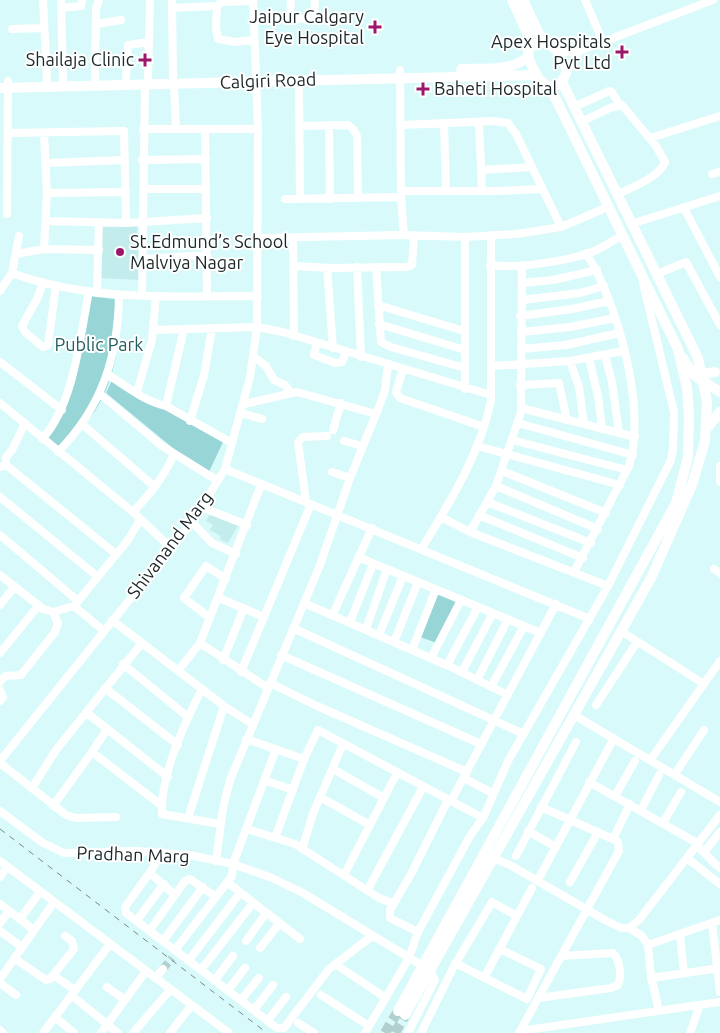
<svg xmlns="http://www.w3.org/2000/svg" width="720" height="1033" viewBox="0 0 720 1033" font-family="Ubuntu,sans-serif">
<rect width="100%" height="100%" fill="#d9fafa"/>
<!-- built -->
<path fill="#c3eded" d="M137 225 140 280 100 278V226Z
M211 512 239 524 228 543 220 539 221 536 210 530 213 525 206 521Z"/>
<!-- green -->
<path fill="#98d5d6" d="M88 296 122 300C119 339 117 377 95 411 85 426 72 440 62 454L43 438 64 410Z
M114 376 224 440 207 476 106 393Z
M436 590 460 600 437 643 417 636Z"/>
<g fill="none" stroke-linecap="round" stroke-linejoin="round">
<!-- minor-tunnel -->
<path stroke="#b3d0d0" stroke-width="8" stroke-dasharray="8 4" stroke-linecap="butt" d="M163 969 172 958"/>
<!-- major-tunnel -->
<path stroke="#b3d0d0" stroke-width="10" stroke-dasharray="10 5" stroke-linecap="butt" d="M385 1033 398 1011
M395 1033 405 1015"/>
<!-- minor -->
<path stroke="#fff" stroke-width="8" d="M43 0 47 80
M61 0 63 80
M172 0 173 77
M585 0 603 42
M61 8 81 6 82 0
M172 8 217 6
M314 18 315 0
M290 19 291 0
M253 20 331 18
M97 24 121 20
M12 29 44 28
M253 40 236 42 218 39 216 28 217 6 221 2 253 1
M555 48 566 52 579 51 713 0
M400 70 401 197 404 235
M567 71 579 51
M126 78 128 45 149 42
M148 78 150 0
M95 79 96 9 99 0
M299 80 300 199
M174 84 176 129
M574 107 609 91 612 92 619 104
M479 122 482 191
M581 122 610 108 622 105 656 146 665 162C659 178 631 187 617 195
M444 123 446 191
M329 125 330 199
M402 125 493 121 508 123 516 134 561 227
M300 126 348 125 353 129 357 136 358 198
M143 129H258
M205 129 207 296
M8 133 124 131 126 223
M44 133 47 193 44 249
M650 138 720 116
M142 160 206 159
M45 163 125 160
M482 170 532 167
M712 174 720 172
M144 189H206
M401 191H498L542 189
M47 193 126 192
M285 199 401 197
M684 208 720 277
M7 214 8 81
M46 221 126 223 207 218
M631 224 720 196
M293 237 294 336
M258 238 404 235 465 237 516 234 561 227 608 207
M16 254 44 249 99 250
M144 259 207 255
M490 265C515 269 568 261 592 252 603 248 612 240 623 236
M294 266 330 268 406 267 412 265 414 236
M357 267 361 357
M376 267 381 342 391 347 465 368
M327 268 333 348
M12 273C91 302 176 296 258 296
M657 274 686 262 720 325
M43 282 38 297 22 326 25 332 43 347 48 345 56 285
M522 283 553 280 597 270
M0 291 12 273 19 236
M97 293 99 222
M142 296 145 84
M522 300 580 293 604 286
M378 305 464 331
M520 316 572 309 609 301
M379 324 465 350
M184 329 166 406 232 443
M153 330 257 327 283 332 491 395
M521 332 570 327 615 318
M317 343 314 355 335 363 342 362 346 352
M521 349 566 345 619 333
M605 355 612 382 619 433
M254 357 266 366 274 380 285 385 291 393
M589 358 598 396 602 429
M570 361 579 387 584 424
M0 362 62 410
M491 366 570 361 623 351
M403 369 396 392 400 398 484 427
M107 374C126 386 144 401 166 406
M520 385 559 383 567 420
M465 389V237
M137 392 152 340 156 296
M100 394 162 446 218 481
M0 403 133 512 170 547
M244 404 297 392 376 414
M521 408 635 437
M241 413 262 419
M190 421 204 375 212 328
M518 423 633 455
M82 424 155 487
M333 430 341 403
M42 439C74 405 80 337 89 291
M512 440 627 470
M344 441 362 446
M477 446 620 485
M58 452C102 407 118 357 119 295
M6 465 116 554
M720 466V482
M0 467 6 465V457L12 450 25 423
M225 469 590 619
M502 471 606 513
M332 472 350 478
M496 486 598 529
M0 497 98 577
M306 502 298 442 303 437 327 436
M487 502 591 543
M201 507 247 525
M133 512C150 494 164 477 174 454
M479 515 583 558
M441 517 470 532 608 586
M192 522 212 543 236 554
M470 532 496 486 521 412 522 265
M0 535 78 601
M422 548C450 502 480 454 491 401V235
M358 557 541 633
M714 569 720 573
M574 572 629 466C647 410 618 302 586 253
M0 575 43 609 53 612 74 606 128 540 140 520
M219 598 264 617
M304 603 451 667 508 695
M0 605 14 587
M74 606 104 631
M333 614 372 528
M210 618 184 598 206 566 226 579
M112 620 224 706 252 724
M350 622 373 564
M293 628 524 734
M366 629 387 569
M621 631 704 684
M379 635 403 576
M394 642 418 582
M200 643 268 688
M412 650 436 589
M0 653 39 605
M281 655 481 744
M431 658 461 600
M223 660 244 608
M123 664 188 717
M447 665 478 607
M178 671 200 643 261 485
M241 672 311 504
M462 672 493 613
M477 680 508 619
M0 682 5 676 21 675 55 632 58 623 53 612
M270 683 317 706 467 772
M491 687 524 626
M105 688 178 745
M202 689C185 722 160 777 162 814L220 824
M0 690 3 697 0 701
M596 705 637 642
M87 713 168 777
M574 715 720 802
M107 729 92 752 161 805
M246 739 304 759
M651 759 720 661
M0 761 192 522 225 469 250 377 257 327 258 129 253 0
M0 763 66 815 76 818 116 817
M333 769 384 798
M675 774 704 730
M464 778 492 793
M264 780 293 790
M589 782 699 844
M32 788 56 750 142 643
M615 796 635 761
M320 797 370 825
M451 801 556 604
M53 806 92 752
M641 810 659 775
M0 811 43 843 64 853 135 851 189 855 233 864 272 878 303 893 431 971 435 980 408 1033
M188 818 224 706
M663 823 681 792
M247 829 295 844 379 898 394 904
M528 831 556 847
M275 838 304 759 318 730 483 818
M613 839 630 804
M696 847C707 852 710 861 720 868
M302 849 314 811 343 744
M705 851 720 832
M160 853 153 868 125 907 126 913 277 1028H284L329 969 372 936
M489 856 510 865 605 920 621 928H629L639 920 720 815
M516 856 576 742
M687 858 720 884
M0 861 229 1033
M216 861 223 808 230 780 320 565 350 478 379 407 385 390 388 365
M344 875 397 773
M0 877 7 867
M538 880 614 738
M227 882 300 939
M570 882 598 832
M368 889 423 787
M175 895 185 881 190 879 216 897
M0 904 34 930
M20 919 40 892
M137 920 164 884
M0 923 9 911
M712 923 720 992
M629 928 642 936 648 945 651 976 659 1011
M150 930 175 895 150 873
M0 931 22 947
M418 932 390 918V910L411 874 448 800
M680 935 684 973
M163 941 203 887
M246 941 266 913
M648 945 720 920
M260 948 279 924
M175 950 232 876 233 864 276 749
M14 958 46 980 50 979 74 949 72 941 65 936
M189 960 240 893
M455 963 527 999 541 969 500 949
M335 964 386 998
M201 970 253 903
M53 975 75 990
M155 978 163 969
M484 978 532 888
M651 978 720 968
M0 979 54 902
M215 980 233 956
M0 983 16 995
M107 987 125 1000
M228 990 245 968
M71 995 118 1033
M321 995 369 1026
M538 998 611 988 618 985C622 977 620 960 613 953L561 956
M241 1000 259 978
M254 1010 273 985
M55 1017 74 1033
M268 1020 286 997
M298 1023 314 1033
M0 1030 3 1033
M520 1031 720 1002
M43 1033 110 944
M101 1033 146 971
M133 1033 170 990
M170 1033 191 1006
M365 1033 409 958 418 932 470 836 483 818 508 761 608 586 671 460 673 449 674 412 643 283
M421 1033 453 968 492 902 517 916
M519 1033 619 851 618 842 613 839 541 807
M690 1033 700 1005"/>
<!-- major -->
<path stroke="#fff" stroke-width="10" d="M512 0 530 39 528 53 530 62 539 79 548 87C560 87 563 81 567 71 561 54 549 33 530 48
M523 0 539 34 547 43
M461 69C483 68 510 72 528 57
M0 88 537 75
M683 358 695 376 720 392
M696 375 715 372
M707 428 720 412
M398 1011 676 503 688 457 689 415 687 388 678 349 550 87
M405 1015 651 578 692 485 705 441 707 402 698 358 562 82"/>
<!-- rail -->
<path stroke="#74898a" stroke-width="1" stroke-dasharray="6 6" stroke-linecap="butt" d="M0 829 267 1033"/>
</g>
<!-- markers -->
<g fill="#9a176c" stroke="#fff" stroke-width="2">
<path d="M372.5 19.5h5v5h5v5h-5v5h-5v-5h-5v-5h5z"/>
<path d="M619.5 44.5h5v5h5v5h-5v5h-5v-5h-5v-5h5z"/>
<path d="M142.5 52.5h5v5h5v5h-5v5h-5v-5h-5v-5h5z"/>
<path d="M420.5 81.5h5v5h5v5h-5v5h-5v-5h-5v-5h5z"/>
<circle cx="120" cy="252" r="5"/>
</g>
<g text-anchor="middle" stroke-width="4" stroke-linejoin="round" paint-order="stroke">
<!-- poi labels -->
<g font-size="18" fill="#1b2728" stroke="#fff" text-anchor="end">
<text x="364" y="23">Jaipur Calgary<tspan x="364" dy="21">Eye Hospital</tspan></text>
<text x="611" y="48">Apex Hospitals<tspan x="611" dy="21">Pvt Ltd</tspan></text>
<text x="134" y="66">Shailaja Clinic</text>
<text x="434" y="95" text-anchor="start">Baheti Hospital</text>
<text x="130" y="248" text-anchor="start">St.Edmund’s School<tspan x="130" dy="21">Malviya Nagar</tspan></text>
</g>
<!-- street labels -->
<g font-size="18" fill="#1b2728" stroke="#fff">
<text transform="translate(268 81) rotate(-2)" y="6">Calgiri Road</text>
<text transform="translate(170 545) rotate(-53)" y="6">Shivanand Marg</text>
<text transform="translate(133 855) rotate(2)" y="6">Pradhan Marg</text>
</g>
<!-- park labels -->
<g font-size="18" fill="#225e5f" stroke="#fff">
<text x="99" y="351">Public Park</text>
</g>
</g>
</svg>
